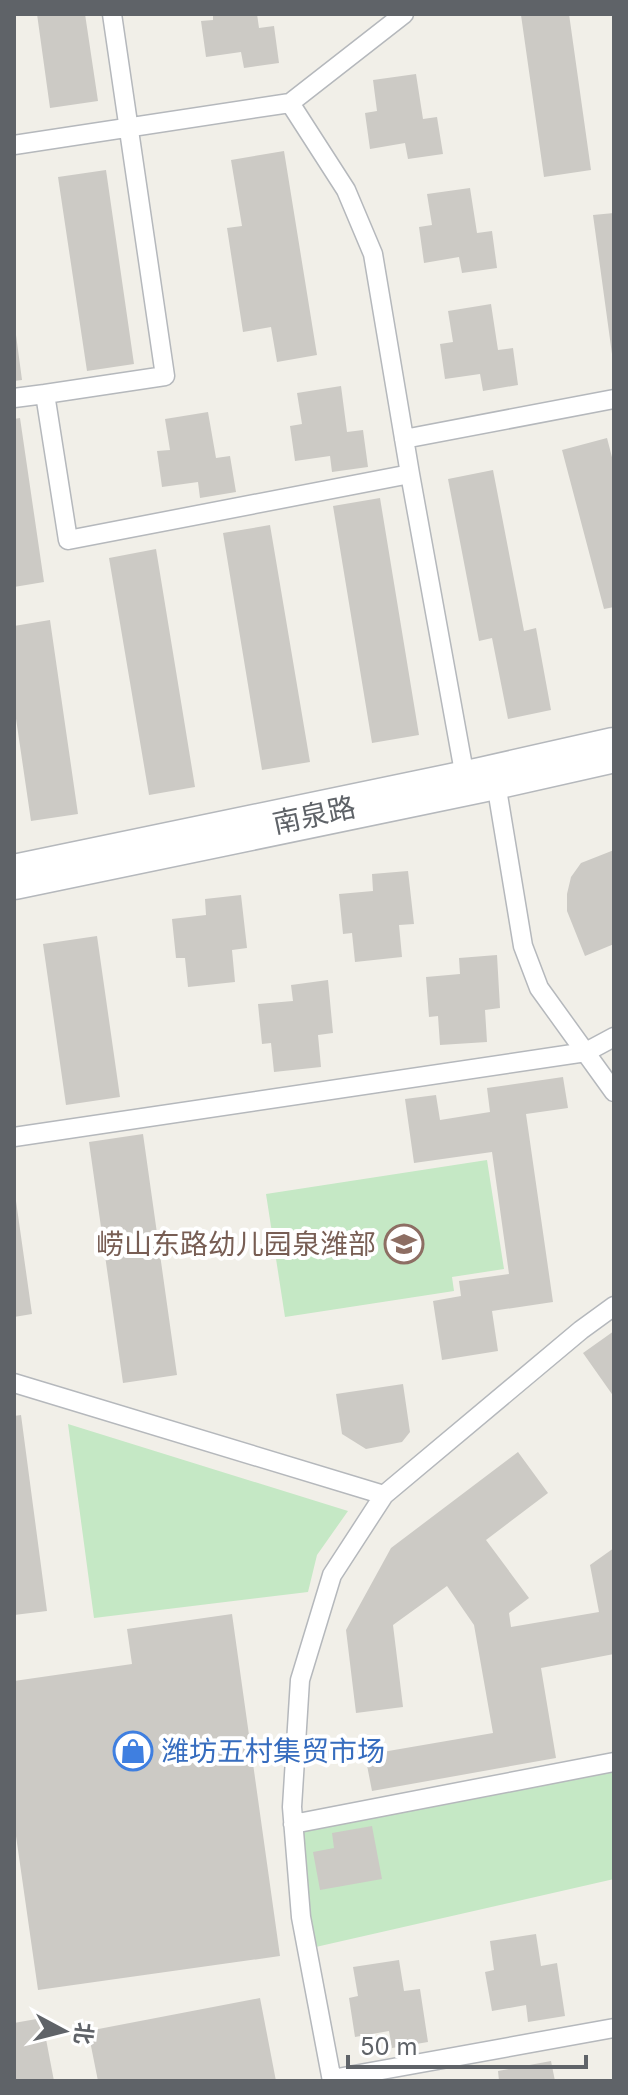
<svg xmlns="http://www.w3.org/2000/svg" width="628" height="2095" viewBox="0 0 628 2095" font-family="Inter,'Noto Sans SC',sans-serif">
<rect width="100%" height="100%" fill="#f1efe8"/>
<!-- green -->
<path fill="#c5e8c5" d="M487 1160 504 1269 452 1277 454 1291 285 1317 266 1194Z
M68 1424 348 1511 317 1555 308 1592 94 1618Z
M614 1762V1879L307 1949 293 1824Z"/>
<!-- building -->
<path fill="#cccac5" d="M37 14H85L98 101 50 108Z
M213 14H257L259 28 274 26 279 63 244 68 241 52 206 57 201 21 213 20Z
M531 14H569L591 170 544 177 521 15Z
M416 74 423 119 437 117 443 154 408 159 405 143 370 149 365 113 377 111 373 80Z
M284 151 317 355 277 362 271 327 243 332 227 228 242 226 231 160Z
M106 170 134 364 87 371 58 177Z
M470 188 477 233 492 231 497 268 462 273 459 257 424 263 419 227 432 225 427 194Z
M614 213V354H612L593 215Z
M491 304 498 350 513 348 518 385 483 391 480 374 445 379 440 344 453 342 448 311Z
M16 335 22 380 14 381V336Z
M341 386 347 432 363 430 368 467 332 472 330 456 295 461 290 426 302 424 297 393Z
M208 412 216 458 230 456 236 492 200 498 198 482 162 487 157 451 170 450 165 419Z
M20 418 44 582 14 587V419Z
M607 438 614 465V607L604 609 562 450Z
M493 470 524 631 536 628 551 710 508 719 492 638 479 641 448 479Z
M380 498 419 735 372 743 333 506Z
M270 525 310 762 262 770 223 533Z
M156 549 195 787 149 795 109 558Z
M50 620 78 814 31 821 14 705V626Z
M614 850V944L585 956 567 911V894L571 877 581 863Z
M408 871 414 924 399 925 402 957 355 962 352 933 343 934 339 894 373 891 372 874Z
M241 895 247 948 232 950 235 982 188 987 185 958H176L172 919 206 915 205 899Z
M97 936 120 1097 66 1105 43 944Z
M497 955 500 1008 485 1010 487 1042 440 1045 438 1016 429 1017 426 977 460 974 459 958Z
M328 980 333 1033 318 1035 321 1067 274 1072 271 1043 262 1044 258 1004 293 1001 291 985Z
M563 1077 568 1108 526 1114 553 1302 492 1311 498 1351 442 1360 433 1301 461 1296 459 1281 509 1274 492 1152 414 1163 405 1099 436 1095 440 1120 490 1112 487 1088Z
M143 1134 177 1375 123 1383 89 1142Z
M14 1201H16L32 1314 14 1317Z
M614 1331V1397L583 1353Z
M403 1384 410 1432 402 1442 366 1449 342 1434 336 1394Z
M21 1415 47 1611 14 1615V1416Z
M518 1452 548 1493 486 1540 529 1598 509 1613 511 1627 599 1612 590 1565 614 1548V1654L541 1668 556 1758 372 1791 365 1755 493 1733 474 1625 447 1586 393 1625 403 1707 356 1713 346 1630 391 1548Z
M232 1614 280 1956 38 1990 14 1822V1681L132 1664 127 1629Z
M372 1826 382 1879 320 1890 313 1852 334 1848 332 1833Z
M536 1934 541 1966 557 1963 565 2016 528 2022 526 2005 492 2011 485 1972 494 1970 490 1941Z
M399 1960 404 1991 420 1989 428 2042 392 2048 389 2031 355 2037 349 1998 358 1996 353 1967Z
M260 1998 276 2081H98L88 2031Z
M42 2018 54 2081H14V2023Z
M551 2061 555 2081H499L498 2071Z"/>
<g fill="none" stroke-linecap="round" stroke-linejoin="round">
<defs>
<path id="service" d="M112 14 165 376 45 394 68 540 410 474
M290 103 346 190 373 254 410 474 466 783
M14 145 290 103 404 14
M14 398 45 394
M404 439 614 399
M495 777 523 946 539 988 614 1092
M14 1137 586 1052 614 1037
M14 1383 384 1495
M293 1824 614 1762
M332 2079 614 2028
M332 2081 301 1917 292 1807 300 1680 332 1575 384 1495 581 1330 614 1306"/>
<path id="tertiary" d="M14 877 481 780 614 750"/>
</defs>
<!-- service casing -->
<use href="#service" stroke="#b5b8bc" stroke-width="21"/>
<!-- tertiary casing -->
<use href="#tertiary" stroke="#b5b8bc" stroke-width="47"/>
<!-- service -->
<use href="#service" stroke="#fff" stroke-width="18"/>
<!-- tertiary -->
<use href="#tertiary" stroke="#fff" stroke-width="44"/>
</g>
<!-- icons -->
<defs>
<symbol id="school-ring" viewBox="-11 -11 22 22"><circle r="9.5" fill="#fff" stroke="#8d6e63" stroke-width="1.5"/><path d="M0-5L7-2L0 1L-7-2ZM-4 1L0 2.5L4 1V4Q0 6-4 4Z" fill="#8d6e63"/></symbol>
<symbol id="shop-ring" viewBox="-11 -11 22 22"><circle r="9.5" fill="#fff" stroke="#3f7fe0" stroke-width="1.5"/><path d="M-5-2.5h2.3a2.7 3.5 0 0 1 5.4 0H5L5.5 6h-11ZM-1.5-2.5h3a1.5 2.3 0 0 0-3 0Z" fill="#3f7fe0"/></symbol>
</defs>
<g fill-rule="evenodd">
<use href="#school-ring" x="382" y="1222" width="44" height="44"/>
<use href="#shop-ring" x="111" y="1729" width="44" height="44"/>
</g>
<g text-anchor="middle" stroke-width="8" stroke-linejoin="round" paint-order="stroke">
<!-- street labels -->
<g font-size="28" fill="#5f6368" stroke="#fff">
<text transform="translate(314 815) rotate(-12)" y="10">南泉路</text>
</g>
<!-- education labels -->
<g font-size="28" fill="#785e54" stroke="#fff" text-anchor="end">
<text x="376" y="1254">崂山东路幼儿园泉潍部</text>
</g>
<!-- shop labels -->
<g font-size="28" fill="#366cbe" stroke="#fff" text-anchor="start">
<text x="161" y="1761">潍坊五村集贸市场</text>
</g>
</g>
<!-- border -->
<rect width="628" height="2095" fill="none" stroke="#5f6368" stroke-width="32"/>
<!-- north arrow -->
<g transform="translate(64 2031) rotate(97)" stroke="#ffffff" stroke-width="6" paint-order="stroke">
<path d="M0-6L14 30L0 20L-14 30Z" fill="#5f6368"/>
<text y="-12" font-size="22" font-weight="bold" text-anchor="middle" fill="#5f6368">北</text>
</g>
<!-- scale -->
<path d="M348 2055v12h238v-12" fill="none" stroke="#5f6368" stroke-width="4"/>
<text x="360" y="2055" font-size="24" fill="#5f6368" stroke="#ffffff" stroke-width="6" paint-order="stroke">50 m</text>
</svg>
